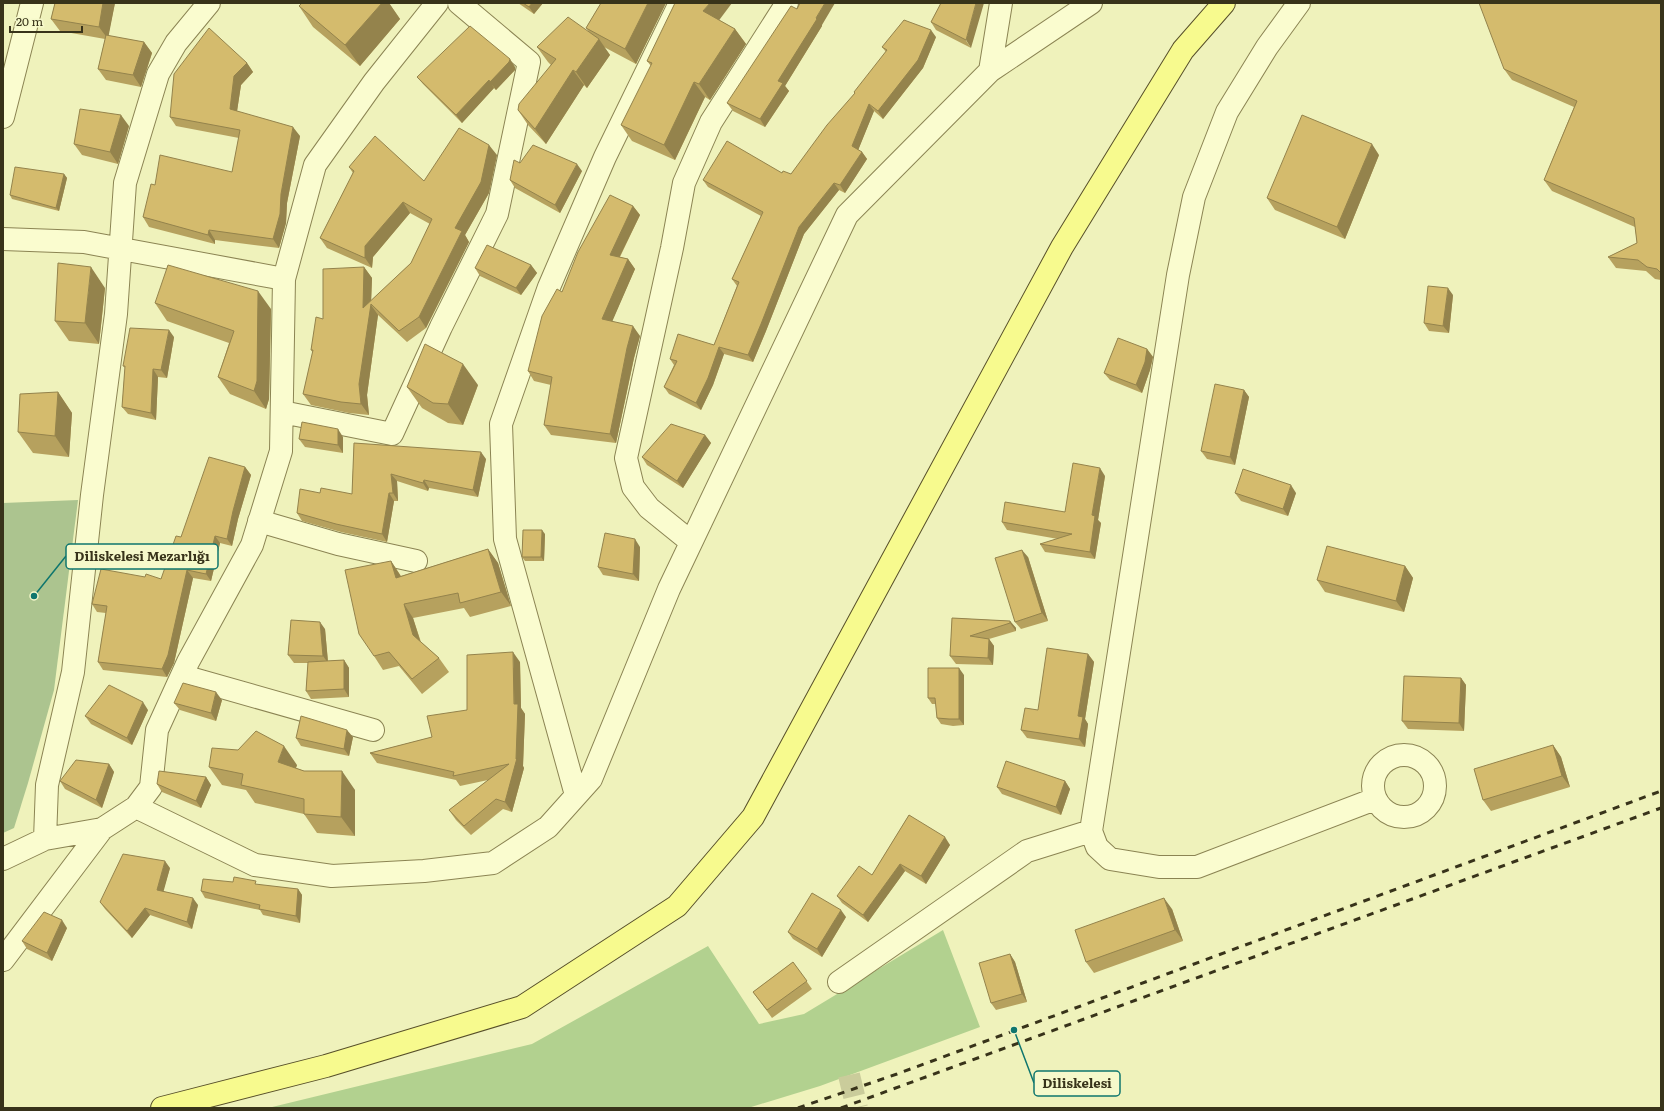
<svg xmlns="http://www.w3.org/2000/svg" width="1664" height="1111" viewBox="0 0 1664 1111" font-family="Literata,serif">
<rect width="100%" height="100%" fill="#eff2bb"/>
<!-- green -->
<path fill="#b2d18f" d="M943 930 980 1027 820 1086 748 1108H268L532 1044 708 946 759 1024 804 1014Z"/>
<!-- cemetery -->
<path fill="#acc48f" d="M78 500 54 690 28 783 14 828 3 833V503Z"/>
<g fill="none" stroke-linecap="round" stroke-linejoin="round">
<!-- minor-tunnel -->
<path stroke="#cacc9b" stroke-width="22" stroke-dasharray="22 11" stroke-linecap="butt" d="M849 1075 857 1108"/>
<defs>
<path id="minor" d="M1299 3 1267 47 1227 112 1194 197 1178 275 1091 831 1097 847 1110 859 1159 867H1197L1375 799
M990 71 1001 3
M3 117 32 3
M3 239 84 242 284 279
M282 412 392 434 441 327 497 214 529 62 459 3
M259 521 338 544 416 561
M691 542 649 508 633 487 626 458 672 248 684 183 711 122 787 3
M183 676 373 730
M1373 786a31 31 0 1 1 62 0a31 31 0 1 1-62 0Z
M576 795 505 539 501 424 549 287 605 157 680 3
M136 807 151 787 157 730 188 662 252 545 281 451 284 279 315 165 374 82 437 3
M45 839 47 785 73 672 92 495 116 314 125 183 158 74 176 43 209 3
M3 859 45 839 102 829 136 807 255 865 332 876 424 871 493 863 548 827 591 779 669 589 847 215 990 71 1091 3
M3 960 102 829
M839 982 1027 851 1091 831"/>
<path id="major" d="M162 1108 326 1066 522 1007 677 906 753 817 1062 247 1183 50 1224 3"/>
</defs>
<!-- minor casing -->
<use href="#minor" stroke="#8b8453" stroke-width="24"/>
<!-- major casing -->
<use href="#major" stroke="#574f29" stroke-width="24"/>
<!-- minor -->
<use href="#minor" stroke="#fafccf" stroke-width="22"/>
<!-- major -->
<use href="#major" stroke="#f7fa8e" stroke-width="22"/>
<!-- rail -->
<path stroke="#38331a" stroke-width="3" stroke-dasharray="7 7" stroke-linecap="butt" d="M798 1108 897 1074 1661 791
M841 1108 1661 808"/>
</g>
<!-- wall -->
<path fill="#b6a15e" d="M55 3H115L108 36 144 42 152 53 141 87 106 80 98 69 105 39 60 31 51 19Z
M302 3H389L400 19 360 66 313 27 299 6Z
M518 3H543L534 14Z
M601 3H666L636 64 604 47 610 55 587 88 584 85 546 144 528 125 518 110 551 65 548 62 537 47 590 33 586 28Z
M941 3 971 48 936 30 931 22Z
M1661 3V280L1655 279 1646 271 1616 268 1608 257 1637 243 1635 227 1552 191 1544 180 1574 107 1512 80 1504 69Z
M719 20 735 29 746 44 710 100 705 97 675 160 632 141 621 125 651 66 647 61Z
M822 25V26L785 86 789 91 765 127 733 111 727 103Z
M936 37 923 68 883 119 874 111 858 150 862 152 867 159 845 193 839 190 804 234 766 331 753 362 724 354 713 385 701 410 669 394 664 387 674 365 670 359 714 345 737 286 732 279 761 216 708 187 703 180 782 173 791 174 855 93 886 52 882 47Z
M247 63 253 72 241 85 237 111 300 136 287 203 286 223 279 248 215 240V244L149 227 143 217 155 185 232 172 239 138 176 126 170 117Z
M515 67V70L496 90 494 88 462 123 423 84 417 77Z
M129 126 118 164 82 155 74 144Z
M497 155 489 193 465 235 469 242 426 328 407 342 378 315 367 395 369 415 349 413 311 405 303 394 313 353 311 350 323 319 364 267 372 278 371 301 411 263 430 224 410 213 373 257 372 268 327 248 320 238 353 173 349 167 424 181Z
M1379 155 1345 239 1275 210 1267 198Z
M520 163 582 171 560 213 515 188 510 180Z
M64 174 67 178 59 211 12 199 10 195Z
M633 206 640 215 620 257 628 259 635 269 612 321 640 336 634 358 616 443 551 435 544 425 551 385 534 381 528 371 562 292Z
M531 265 537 273 521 295 480 276 475 268Z
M105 288 99 344 69 341 55 321Z
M1453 295 1449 333 1429 331 1424 323Z
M155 303 271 309 269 399 266 409 230 394 218 377 229 343 167 321Z
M174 337 167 378 158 377 156 420 128 414 122 407 125 368 123 366Z
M1147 349 1153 357 1150 370 1142 393 1110 380 1104 373Z
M478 385 463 425 448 423 422 408 407 387Z
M1244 390 1249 397 1235 465 1207 459 1201 451Z
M58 392 72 413 69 457 33 453 18 432Z
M705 435 711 443 683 488 647 465 642 457Z
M343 437V453L305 447 299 439Z
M354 443 486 459 478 497 429 488 428 491 397 481 398 501H394L387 542 341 532 302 521 297 513 320 493 352 494Z
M245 467 251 475 238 519 232 546 220 543 211 581 193 578 174 663 167 677 103 670 98 662 106 613 97 612 92 604 145 577 161 579 181 537Z
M1105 476 1098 520 1101 523 1095 559 1045 552 1040 544 1058 539 1007 530 1002 522 1065 512Z
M1235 493H1296L1288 516 1241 501Z
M545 534 544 561H525L522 557Z
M640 547 639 581 603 575 598 567Z
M488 549 498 563 511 606 470 617 464 608 413 618 421 642 439 658 449 672 422 694 399 666 383 670 374 656 391 561 401 576Z
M1028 557 1048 621 1021 629 1015 622Z
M1405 566 1413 578 1404 612 1325 592 1317 580Z
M952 618 1010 621 1016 628V631L989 639 994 646 993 665 956 664 950 656Z
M325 629 328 661 344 660 349 668V697L311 699 306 691 308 663H294L288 655Z
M1088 654 1094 662 1085 719 1088 724 1085 747 1027 738 1021 730Z
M520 662 521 708 525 714 523 766 524 768 512 812 503 809 471 835 456 820 449 810 488 780 460 786 456 780 377 763 370 753 432 737 467 710Z
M964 675V725L953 726 941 724 937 718 936 704H932L928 698Z
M1461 678 1466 685 1464 731 1408 729 1402 721Z
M222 700 216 721 180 710 174 703Z
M148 710 132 745 91 724 85 716Z
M353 737 349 756 301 746 296 738Z
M1553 745 1561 757 1570 787 1491 811 1483 800Z
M109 764 114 772 102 808 65 789 60 781Z
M297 765 296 768 355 790V836L317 833 304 814 255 803 246 790 222 785 209 767Z
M206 777 211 785 201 808 162 792 157 784Z
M1065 781 1070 789 1061 815 1002 794 997 787Z
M909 815 950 845 926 884 905 871 868 922 842 903 837 896 872 875Z
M170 868 163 891 198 905 192 929 150 915 132 938 105 909 100 902Z
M258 885 298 889 302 895 300 923 263 915 260 910 205 898 201 891Z
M1172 909 1183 941 1094 973 1086 962Z
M846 917 822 957 793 939 788 932Z
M67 928 52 961 27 949 22 941Z
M1010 954 1015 962 1027 1002 996 1010 991 1003Z
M793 962 812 989 772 1018 753 992Z"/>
<!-- shaded-wall -->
<path fill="#94834c" d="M103 3H115L108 39 99 27Z
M382 3H389L400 19 360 66 345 45Z
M532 3H543L534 14 529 7Z
M648 3H666L636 64 625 49Z
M710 3H732L714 27 703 11Z
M825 3H835L822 25V26L785 86 789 91 765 127 760 119 778 81Z
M976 3H984L971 48 966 40Z
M735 29 746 44 710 100 699 84Z
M931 30 936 37 923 68 883 119 878 111Z
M599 39 610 55 587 88 576 72Z
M144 42 152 53 141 87 133 75Z
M510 59 515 67V70L496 90 490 82Z
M247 63 253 72 241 85 236 118 230 109 234 76Z
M573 70 584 85 546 144 535 129Z
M489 80 494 88 462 123 456 115Z
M694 82 705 97 675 160 664 145Z
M869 104 874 111 857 153 852 146Z
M121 115 129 126 118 164 110 152Z
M293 127 300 136 287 203 286 223 279 248 273 239Z
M1372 144 1379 155 1345 239 1337 227Z
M489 145 497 155 489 193 465 235 469 242 426 328 419 317Z
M862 152 867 159 845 193 840 185Z
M577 164 582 171 560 213 555 205Z
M64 174 67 178 59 211 56 208Z
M834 183 839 190 804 234 766 331 753 362 748 355 799 227Z
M403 202 410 213 373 257 372 268 365 258V246Z
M633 206 640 215 616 264 610 255Z
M209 230 215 240V244L208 235Z
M628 259 635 269 609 329 602 319Z
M531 265 537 273 521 295 516 288Z
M91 267 105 288 99 344 85 323Z
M364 267 372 278 371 305 378 315 367 395 369 415 361 404 359 384Z
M1448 288 1453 295 1449 333 1443 326Z
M258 291 271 309 269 399 266 409 254 391Z
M633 326 640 336 634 358 616 443 610 434 627 348Z
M169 330 174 337 167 378 161 370Z
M719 347 724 354 713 385 701 410 696 403Z
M1147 349 1153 357 1150 370 1142 393 1136 385Z
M463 364 478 385 463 425 448 404Z
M153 369 158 377 156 420 151 413Z
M1244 390 1249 397 1235 465 1230 457Z
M58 392 72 413 69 457 55 436Z
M338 429 343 437V453L338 445Z
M705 435 711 443 683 488 677 481Z
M481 452 486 459 478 497 473 490Z
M245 467 251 475 238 519 232 546 227 539 233 511Z
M1100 468 1105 476 1098 520 1101 523 1095 559 1090 552 1092 515Z
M391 474 397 481 398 501 393 493Z
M424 480 429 488 428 491 423 483Z
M1291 485 1296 493 1288 516 1283 509Z
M389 493 394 501 387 542 382 534Z
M542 530 545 534 544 561 541 557Z
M215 536 220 543 211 581 206 574Z
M635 539 640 547 639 581 633 574Z
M488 549 498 563 511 606 501 592Z
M1022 550 1028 557 1048 621 1042 613Z
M391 561 400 575 406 592 396 578Z
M1405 566 1413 578 1404 612 1396 601Z
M187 570 193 578 174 663 167 677 162 669Z
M404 604 413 618 423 650 413 635Z
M1010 621 1016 628V631L1010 623Z
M320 622 325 629 328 663 323 656Z
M989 639 994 646 993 665 988 658Z
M513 652 520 662 521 708 525 714 523 766 524 768 512 812 505 802 516 759Z
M1088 654 1094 662 1085 719 1088 724 1085 747 1079 739 1078 716Z
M344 660 349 668V697L344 689Z
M959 668 964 675V725L959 719Z
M1461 678 1466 685 1464 731 1459 723Z
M216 692 222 700 216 721 211 713Z
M143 702 148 710 132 745 127 738Z
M347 730 353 737 349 756 344 749Z
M1553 745 1561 757 1570 787 1562 776Z
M284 746 297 765 291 781 278 762Z
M109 764 114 772 102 808 96 800Z
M342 771 355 790V836L341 817Z
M206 777 211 785 201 808 196 801Z
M1065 781 1070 789 1061 815 1056 807Z
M945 837 950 845 926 884 921 876Z
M165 861 170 868 162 897 157 890Z
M900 864 905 871 868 922 863 915Z
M298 889 302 895 300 923 296 916Z
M193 898 198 905 192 929 187 922Z
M1164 898 1172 909 1183 941 1175 930Z
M145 908 150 915 132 938 127 931Z
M841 910 846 917 822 957 817 949Z
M62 920 67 928 52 961 47 953Z
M1010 954 1015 962 1027 1002 1022 994Z"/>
<!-- building -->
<path fill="#d4bb6d" stroke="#94834c" d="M55 3H103L99 27 51 19Z
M302 3H382L345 45 299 6Z
M523 3H532L529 7Z
M601 3H648L625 49 586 28Z
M675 3H710L703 11 735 29 699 84 694 82 664 145 621 125 652 63 647 61Z
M800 3H825L816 18 817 19 778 81 783 83 760 119 727 103 791 6 797 9Z
M941 3H976L966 40 931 22Z
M1479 3H1661V273L1657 269 1647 267 1638 260 1608 257 1637 243 1634 218 1544 180 1577 101 1504 69Z
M568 17 599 39 576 72 573 70 535 129 518 110 519 104 556 59 537 47Z
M904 20 931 30 918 60 878 111 869 104 852 146 862 152 840 185 834 183 799 227 761 324 748 355 719 347 708 378 696 403 664 387 677 361 670 359 678 334 714 345 739 282 732 279 763 212 703 180 727 141 782 173 783 171 791 174 827 125 855 93 854 92 887 50 882 47Z
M470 26 510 59 509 62 490 82 489 80 456 115 417 77Z
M209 28 247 63 234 76 230 109 293 127 281 194 280 214 273 239 209 230 208 235 143 217 151 184 155 185 160 155 232 172 240 130 170 117 174 74Z
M106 35 144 42 133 75 98 69Z
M80 109 121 115 110 152 74 144Z
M1302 115 1372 144 1337 227 1267 198Z
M459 128 489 145 481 182 455 228 462 231 419 317 399 331 371 304 359 384 361 404 341 402 303 394 313 350H311L316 317 323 319V269L364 267 363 308 411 263 432 219 403 202 365 246V258L320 238 354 171 349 167 375 136 424 181Z
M533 145 577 164 555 205 510 180 514 160 520 163Z
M15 167 64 174 56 208 10 195Z
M610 195 633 206 610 255 628 259 602 319 633 326 627 348 610 434 544 425 552 377 528 371 542 316 557 289 562 292 578 252Z
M487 245 531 265 516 288 475 268Z
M58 263 91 267 85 323 55 321Z
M168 265 258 291 257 381 254 391 218 377 234 331 155 303Z
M1428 286 1448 288 1443 326 1424 323Z
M130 328 169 330 161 370 153 369 151 413 122 407 125 366H123Z
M1118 338 1147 349 1145 362 1136 385 1104 373Z
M425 344 463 364 448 404 433 403 407 387Z
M1215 384 1244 390 1230 457 1201 451Z
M58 392 55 436 18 432 20 394Z
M302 422 338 429V445L299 439Z
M671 424 705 435 677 481 642 457Z
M354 443 481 452 473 490 424 480 423 483 391 474 393 493H389L382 534 336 524 297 513 300 489 320 493 321 488 352 494Z
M209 457 245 467 233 511 227 539 215 536 206 574 187 570 168 655 162 669 98 662 107 606 92 604 101 569 145 577 146 574 161 579 176 536 181 537Z
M1073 463 1100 468 1092 515 1095 516 1090 552 1040 544 1072 534 1002 522 1005 502 1065 512Z
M1243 469 1291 485 1283 509 1235 493Z
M523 530H542L541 557H522Z
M605 533 635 539 633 574 598 567Z
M1327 546 1405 566 1396 601 1317 580Z
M488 549 501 592 460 603 458 593 404 604 413 635 439 658 412 679 389 652 374 656 359 634 345 570 391 561 396 578Z
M1022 550 1042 613 1015 622 995 558Z
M952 618 1010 621V623L970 636 989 639 988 658 950 656Z
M291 620 320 622 323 656 288 655Z
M1047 648 1088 654 1078 716 1083 717 1079 739 1021 730 1025 708 1038 710Z
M513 652 514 704H518L516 759 517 758 505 802 496 799 464 826 449 810 509 764 453 776 454 772 370 753 432 737 427 716 467 710V655Z
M344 660V689L306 691 308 662Z
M928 668H959V719H949L937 718 935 698H928Z
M1404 676 1461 678 1459 723 1402 721Z
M183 683 216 692 211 713 174 703Z
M109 685 143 702 127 738 85 716Z
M301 716 347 730 344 749 296 738Z
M256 731 284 746 278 762 304 771H342L341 817 304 814V799L241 785 243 774 209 767 212 748 238 750Z
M1553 745 1562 776 1483 800 1474 769Z
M76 760 109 764 96 800 60 781Z
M1006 761 1065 781 1056 807 997 787Z
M159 771 206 777 196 801 157 784Z
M909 815 945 837 921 876 900 864 863 915 837 896 859 866 872 875Z
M123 854 165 861 157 890 193 898 187 922 145 908 127 931 100 902Z
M234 877 256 881 255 884 298 889 296 916 259 909 260 905 201 891 203 879 233 882Z
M812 893 841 910 817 949 788 932Z
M1164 898 1175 930 1086 962 1075 930Z
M44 912 62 920 47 953 22 941Z
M1010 954 1022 994 991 1003 979 963Z
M793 962 807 981 767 1010 753 992Z"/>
<!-- callouts -->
<path fill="none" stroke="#0f766e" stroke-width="1.5" d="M34 596L66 556M1014 1030L1034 1083"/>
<g fill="#0f766e" stroke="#f6f9cb" stroke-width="1.5">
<circle cx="34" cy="596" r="4"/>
<circle cx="1014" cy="1030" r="4"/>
</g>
<g fill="#f6f9cb" stroke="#0f766e" stroke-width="1.5">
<rect x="66" y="544" width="152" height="25" rx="4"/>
<rect x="1034" y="1071" width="86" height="25" rx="4"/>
</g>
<g font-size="13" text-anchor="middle" font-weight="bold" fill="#38331a">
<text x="142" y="561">Diliskelesi Mezarlığı</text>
<text x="1077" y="1088">Diliskelesi</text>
</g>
<!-- border -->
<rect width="1664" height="1111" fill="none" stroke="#38331a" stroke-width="8"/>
<!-- scale -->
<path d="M10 26v6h72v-6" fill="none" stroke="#38331a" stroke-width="2"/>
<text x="16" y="26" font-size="12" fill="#38331a" stroke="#f6f9cb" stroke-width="3" paint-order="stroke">20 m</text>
</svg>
